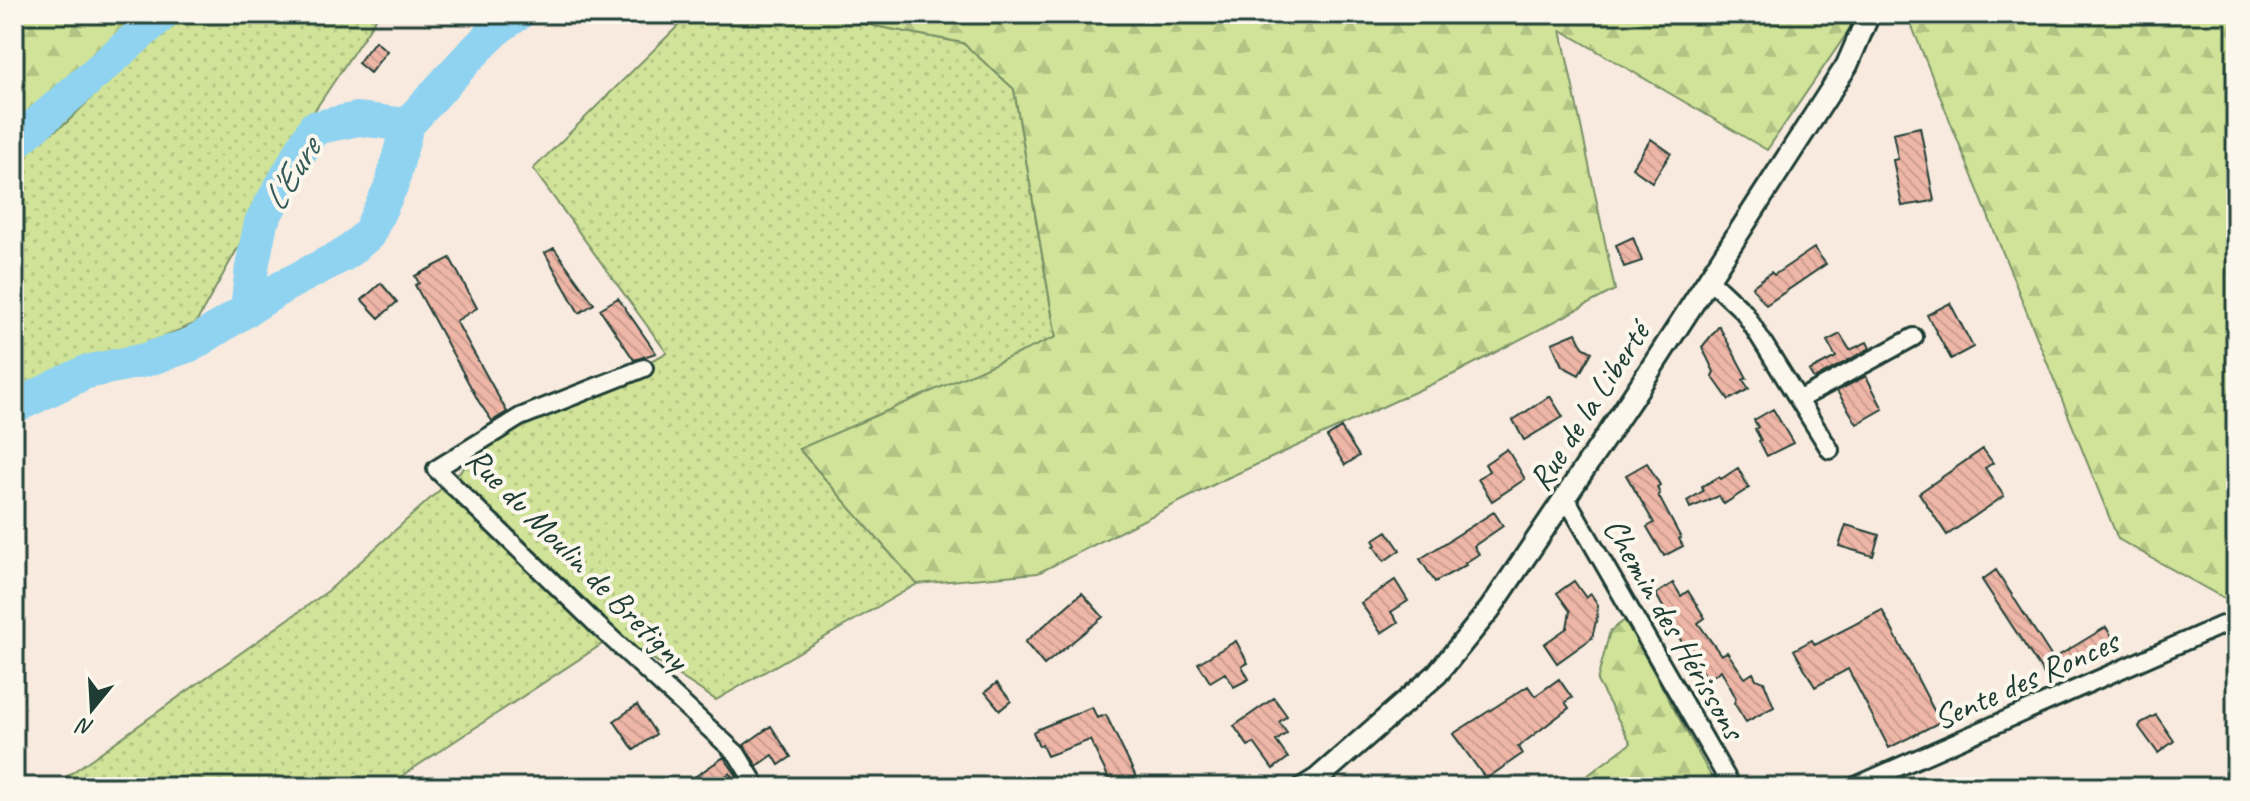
<svg xmlns="http://www.w3.org/2000/svg" width="2250" height="801" viewBox="0 0 2250 801" font-family="Caveat,sans-serif">
<defs>
<pattern id="grass-dots" width="8" height="8" patternUnits="userSpaceOnUse" patternTransform="scale(2)"><rect width="8" height="8" fill="#d0e398"/><path d="M2 2h.1M6 6h.1" fill="none" stroke="#b2c484" stroke-width="1.8" stroke-linecap="round"/></pattern>
<pattern id="forest-firs" width="22" height="20" patternUnits="userSpaceOnUse" patternTransform="scale(2)"><rect width="22" height="20" fill="#d0e398"/><path d="M5 1l3.5 6h-7zM16 11l3.5 6h-7z" fill="#b2c484"/></pattern>
<pattern id="building-back-hatch" width="6" height="6" patternUnits="userSpaceOnUse" patternTransform="scale(2)"><rect width="6" height="6" fill="#eeb6a6"/><path d="M-1 5l2 2M0 0l6 6M5-1l2 2" fill="none" stroke="#cc9d90"/></pattern>
</defs>
<rect width="100%" height="100%" fill="#f8eade"/>
<filter id="ink" filterUnits="userSpaceOnUse"><feTurbulence type="fractalNoise" baseFrequency=".0125" numOctaves="2"/><feDisplacementMap in="SourceGraphic" scale="16" xChannelSelector="R" yChannelSelector="G"/><feConvolveMatrix kernelMatrix="1 2 1 2 8 2 1 2 1" color-interpolation-filters="sRGB"/></filter>
<g filter="url(#ink)">
<!-- grass -->
<path fill="url(#grass-dots)" stroke="#789066" stroke-width="2" d="M176 14H379L313 113 196 323 14 400V158L66 123Z
M690 14H813L963 43 1014 89 1056 338 799 449 917 584 716 700 616 635 385 787H52L328 591 507 429 667 353 533 169Z"/>
<!-- forest -->
<path fill="url(#forest-firs)" stroke="#789066" stroke-width="2" d="M14 14H176L66 123 14 158Z
M813 14H1860L1767 150 1561 30 1615 290 1454 374 1223 480 1038 573 917 584 799 449 1056 337 1014 89 963 43Z
M1907 14H2236V605L2118 539Z
M1625 620 1717 787H1572L1631 743 1597 681 1610 631Z"/>
<g fill="none" stroke-linecap="round" stroke-linejoin="round">
<!-- river -->
<path stroke="#8fd3f1" stroke-width="34" d="M14 144 163 14
M247 309 252 267 261 222 314 128 358 119 407 125
M14 407 86 372 145 360 193 344 284 286 345 254 368 235 392 184 407 125 466 60 499 27 518 14"/>
</g>
<!-- building -->
<path fill="url(#building-back-hatch)" stroke="#1f3d34" stroke-width="2" d="M375 41 387 51 370 73 358 63Z
M1920 127 1934 201 1902 206 1893 160 1898 159 1893 133Z
M1651 139 1671 153 1652 182 1632 168Z
M1633 237 1642 261 1624 267 1616 245Z
M554 248 594 304 579 313 545 253Z
M1814 248 1826 264 1766 305 1752 287 1771 272 1774 275Z
M450 258 477 308 456 321 507 412 492 421 479 402 415 285 419 283 415 276Z
M381 283 397 302 379 318 362 300Z
M618 298 656 353 634 360 600 309Z
M1950 303 1973 347 1951 359 1927 315Z
M1719 326 1747 378 1743 380 1749 389 1729 400 1712 376 1714 372 1702 347Z
M1576 333 1583 347 1592 352 1579 375 1562 366 1552 343Z
M1840 334 1850 350 1867 342 1870 348 1814 379 1809 371 1836 357 1827 341Z
M1866 376 1883 409 1857 424 1837 391Z
M1550 396 1563 417 1524 440 1513 420Z
M1773 409 1793 443 1767 456 1759 441 1761 440 1755 429 1758 427 1754 420Z
M1341 428 1359 456 1345 465 1327 437Z
M1507 449 1525 479 1492 501 1478 479 1489 471 1485 464Z
M1983 449 1993 463 1985 468 2004 496 1947 535 1919 493Z
M1647 463 1660 485 1657 487 1660 494 1658 495 1681 538 1679 539 1683 546 1664 556 1647 527 1654 523 1626 475Z
M1738 468 1749 488 1724 504 1719 496 1690 508 1687 501 1703 491 1702 486 1719 477 1721 479Z
M1494 512 1503 526 1474 546 1479 554 1465 563 1466 565 1435 582 1420 559Z
M1846 525 1879 535 1873 556 1839 546Z
M1387 531 1400 550 1384 561 1374 546 1376 545 1373 540Z
M1996 570 2053 659 2106 627 2116 643 2049 682 1982 580Z
M1395 580 1408 601 1391 612 1398 622 1381 633 1361 603Z
M1574 581 1586 598 1591 594 1598 605 1597 617 1592 638 1557 663 1544 644 1567 628 1570 611 1557 593Z
M1673 583 1681 596 1688 591 1705 618 1698 623 1721 655 1727 652 1745 678 1753 673 1756 679 1764 682 1774 707 1746 722 1734 703 1736 698 1721 670 1708 680 1688 654 1656 594Z
M1082 593 1103 617 1044 665 1025 642Z
M1882 610 1940 722 1889 748 1848 669 1815 687 1794 650 1812 640 1815 645Z
M1236 641 1248 663 1242 666 1249 679 1234 687 1225 673 1210 682 1198 663Z
M1559 679 1572 698 1565 702 1569 708 1518 747 1522 754 1486 779 1453 734 1528 686 1535 696Z
M997 683 1011 701 1000 710 985 692Z
M1274 698 1287 716 1279 722 1287 733 1276 741 1288 758 1273 769 1254 743 1248 746 1234 726Z
M637 705 656 734 634 750 614 721Z
M1092 707 1097 718 1106 715 1141 787H1113L1090 740 1047 756 1042 745 1039 746 1033 732 1036 730Z
M2156 715 2174 741 2158 753 2139 727 2141 723Z
M771 726 791 757 779 765 773 755 757 766 744 745Z
M724 757 739 779 734 782 730 773 710 787H680Z"/>
<g fill="none" stroke-linecap="round" stroke-linejoin="round">
<defs>
<path id="minor" d="M1709 279 1744 312 1830 450
M644 368 520 417 436 469 598 626 737 754 757 787
M1800 399 1914 337
M1566 498 1732 787
M1853 787 2222 625"/>
<path id="tertiary" d="M1304 787 1317 779 1437 674 1490 609 1632 398 1847 65 1869 14"/>
</defs>
<!-- minor casing -->
<use href="#minor" stroke="#1f3d34" stroke-width="22"/>
<!-- tertiary casing -->
<use href="#tertiary" stroke="#1f3d34" stroke-width="26"/>
<!-- minor -->
<use href="#minor" stroke="#fbf7ec" stroke-width="16"/>
<!-- tertiary -->
<use href="#tertiary" stroke="#fbf7ec" stroke-width="20"/>
</g>
</g>
<g text-anchor="middle" stroke-width="8" stroke-linejoin="round" paint-order="stroke">
<!-- street labels -->
<g font-size="34" fill="#1f3d34" stroke="#fbf7ec">
<text transform="translate(1588 406) rotate(-57)" y="12">Rue de la Liberté</text>
<text transform="translate(578 558) rotate(45)" y="12">Rue du Moulin de Bretigny</text>
<text transform="translate(1675 628) rotate(60)" y="12">Chemin des Hérissons</text>
<text transform="translate(2025 679) rotate(-24)" y="12">Sente des Ronces</text>
</g>
<!-- water labels -->
<g font-size="36" font-style="italic" fill="#355b5a" stroke="#fbf7ec">
<text transform="translate(290 174) rotate(-58)" y="13">L'Eure</text>
</g>
</g>
<!-- margin -->
<rect width="2250" height="801" fill="none" stroke="#fbf7ec" stroke-width="48"/>
<rect x="24" y="24" width="2202" height="753" fill="none" stroke="#1f3d34" stroke-width="3" filter="url(#ink)"/>
<!-- north arrow -->
<g transform="translate(92 709) rotate(198)" stroke="#fbf7ec" stroke-width="6" paint-order="stroke">
<path d="M0-6L14 30L0 20L-14 30Z" fill="#1f3d34"/>
<text y="-12" font-size="22" font-weight="bold" text-anchor="middle" fill="#1f3d34">N</text>
</g>
</svg>
